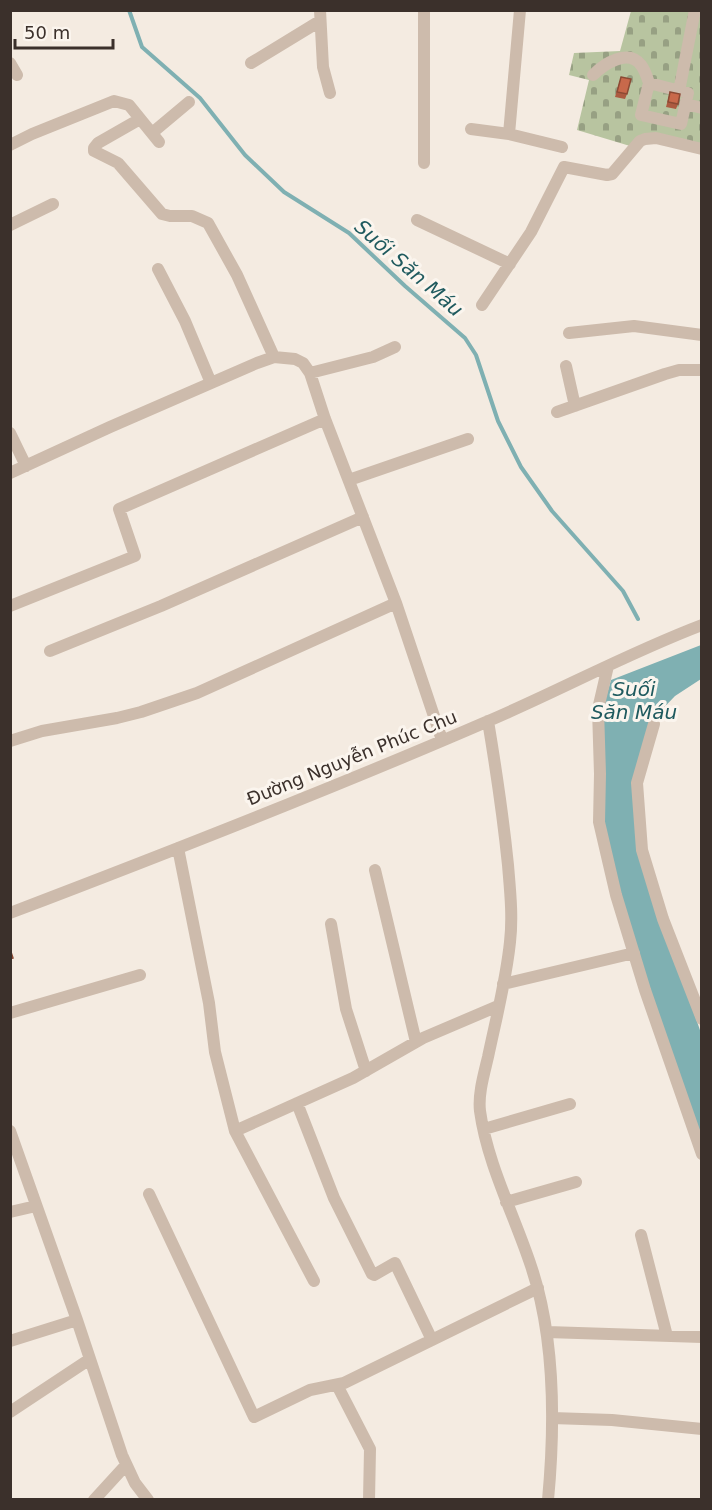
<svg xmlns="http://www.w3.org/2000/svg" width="712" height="1510" viewBox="0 0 712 1510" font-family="'DejaVu Sans',sans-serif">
<defs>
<pattern id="cemetery-stones" width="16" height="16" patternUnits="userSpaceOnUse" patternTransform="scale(1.5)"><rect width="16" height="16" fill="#b8c4a0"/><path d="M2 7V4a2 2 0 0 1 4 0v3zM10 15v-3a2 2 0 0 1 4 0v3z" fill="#97a083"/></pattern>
</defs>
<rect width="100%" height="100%" fill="#f4ebe1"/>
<!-- cemetery -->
<path fill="url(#cemetery-stones)" d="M631 11H692L701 17V144L679 138 630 146 577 130 589 80 569 75 574 53 620 51Z"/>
<!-- water -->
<path fill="#7fb0b2" d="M701 645V679L675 696 651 721 633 782 638 852 701 1033V1141L657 1013 621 894 603 822 602 711 611 680Z"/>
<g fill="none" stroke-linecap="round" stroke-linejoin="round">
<!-- stream -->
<path stroke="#7fb0b2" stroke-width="4" d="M129 10 142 47 200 98 245 155 284 192 349 233 405 286 465 338 476 355 498 421 521 467 552 511 623 591 638 619"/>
<!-- minor -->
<path stroke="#cdbbac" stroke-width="12" d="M320 10 323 67 330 93
M10 63 17 75
M251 63 320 21
M593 75C604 64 628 48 641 65 645 70 647 77 649 83
M649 83 688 93 681 124 641 115Z
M679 91 695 10
M686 104 702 108
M140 119 98 143 94 148V151L118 163 162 214 170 216H192L208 223 237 275 274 357
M471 129 509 134 520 10
M152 133 189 102
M509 134 562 147
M10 145 32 134 114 101 129 105 159 142
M424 163V10
M417 220 510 264
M10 225 53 204
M158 269 185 321 211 383
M482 305 531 232 564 167 607 175 612 174 640 141 645 139 656 138 702 149
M569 333 634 326 702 335
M566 366 575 406
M310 373 373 357 395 347
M557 412 665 374 679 370H702
M10 433 26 466
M10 473 110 427 257 363 274 357 295 359 303 363 310 373 325 419 396 603 442 740
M349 480 468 439
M10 606 135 556 119 509 325 419
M50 651 161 606 363 517
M608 666 598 709 600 774 599 822 616 895 645 990 702 1154
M488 721C496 769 503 816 508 865 510 890 513 916 510 942 506 981 496 1019 488 1057 484 1074 478 1094 480 1111 487 1163 515 1217 531 1266 555 1337 555 1425 548 1500
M654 724 637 783 642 850 663 919 702 1019
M10 741 42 731 117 718 141 712 197 693 396 603
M178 848 209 1003 215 1052 235 1131 314 1281
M375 870 416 1042
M10 913C170 852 329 790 486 722 559 691 628 653 702 625
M331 924 346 1009 366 1071
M503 984 634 953
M10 1013 140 975
M297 1103 334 1198 372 1274 374 1275 395 1263 432 1340
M484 1129 570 1104
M10 1131 77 1320 122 1455 135 1483 148 1500
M235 1131 353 1078 423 1038 498 1006
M149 1194 254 1417 310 1390 344 1383 538 1288
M506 1202 576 1182
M10 1212 36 1206
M641 1235 667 1336
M547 1332 702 1337
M10 1341 77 1320
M337 1385 370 1449 369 1500
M10 1412 90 1359
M552 1418 612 1420 702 1429
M94 1500 126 1465"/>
</g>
<!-- wall -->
<path fill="#ac5a40" d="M621 77 627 94 625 99 615 97Z
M670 92 678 104 676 109 666 107Z"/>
<!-- building -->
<path fill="#c8694b" stroke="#8c4a34" stroke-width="1.5" d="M621 77 631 79 627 94 617 92Z
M670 92 680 94 678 104 668 102Z
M10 949 13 958 10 959Z"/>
<g text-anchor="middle" stroke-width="6" stroke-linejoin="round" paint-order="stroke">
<!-- street labels -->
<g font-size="18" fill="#3b302b" stroke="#fbf5ee">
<text transform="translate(352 758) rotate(-22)" y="6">Đường Nguyễn Phúc Chu</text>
</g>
<!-- water labels -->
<g font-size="20" font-style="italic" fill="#1f5a5e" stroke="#fbf5ee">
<text transform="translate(409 268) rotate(41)" y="7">Suối Săn Máu</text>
<text x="634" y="696">Suối<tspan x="634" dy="23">Săn Máu</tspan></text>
</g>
</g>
<!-- border -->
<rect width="712" height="1510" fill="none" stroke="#3b302b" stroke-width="24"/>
<!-- scale -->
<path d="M15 39v9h98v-9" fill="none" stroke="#3b302b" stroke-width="3"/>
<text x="24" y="39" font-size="18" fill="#3b302b" stroke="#fbf5ee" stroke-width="4.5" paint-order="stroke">50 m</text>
</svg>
